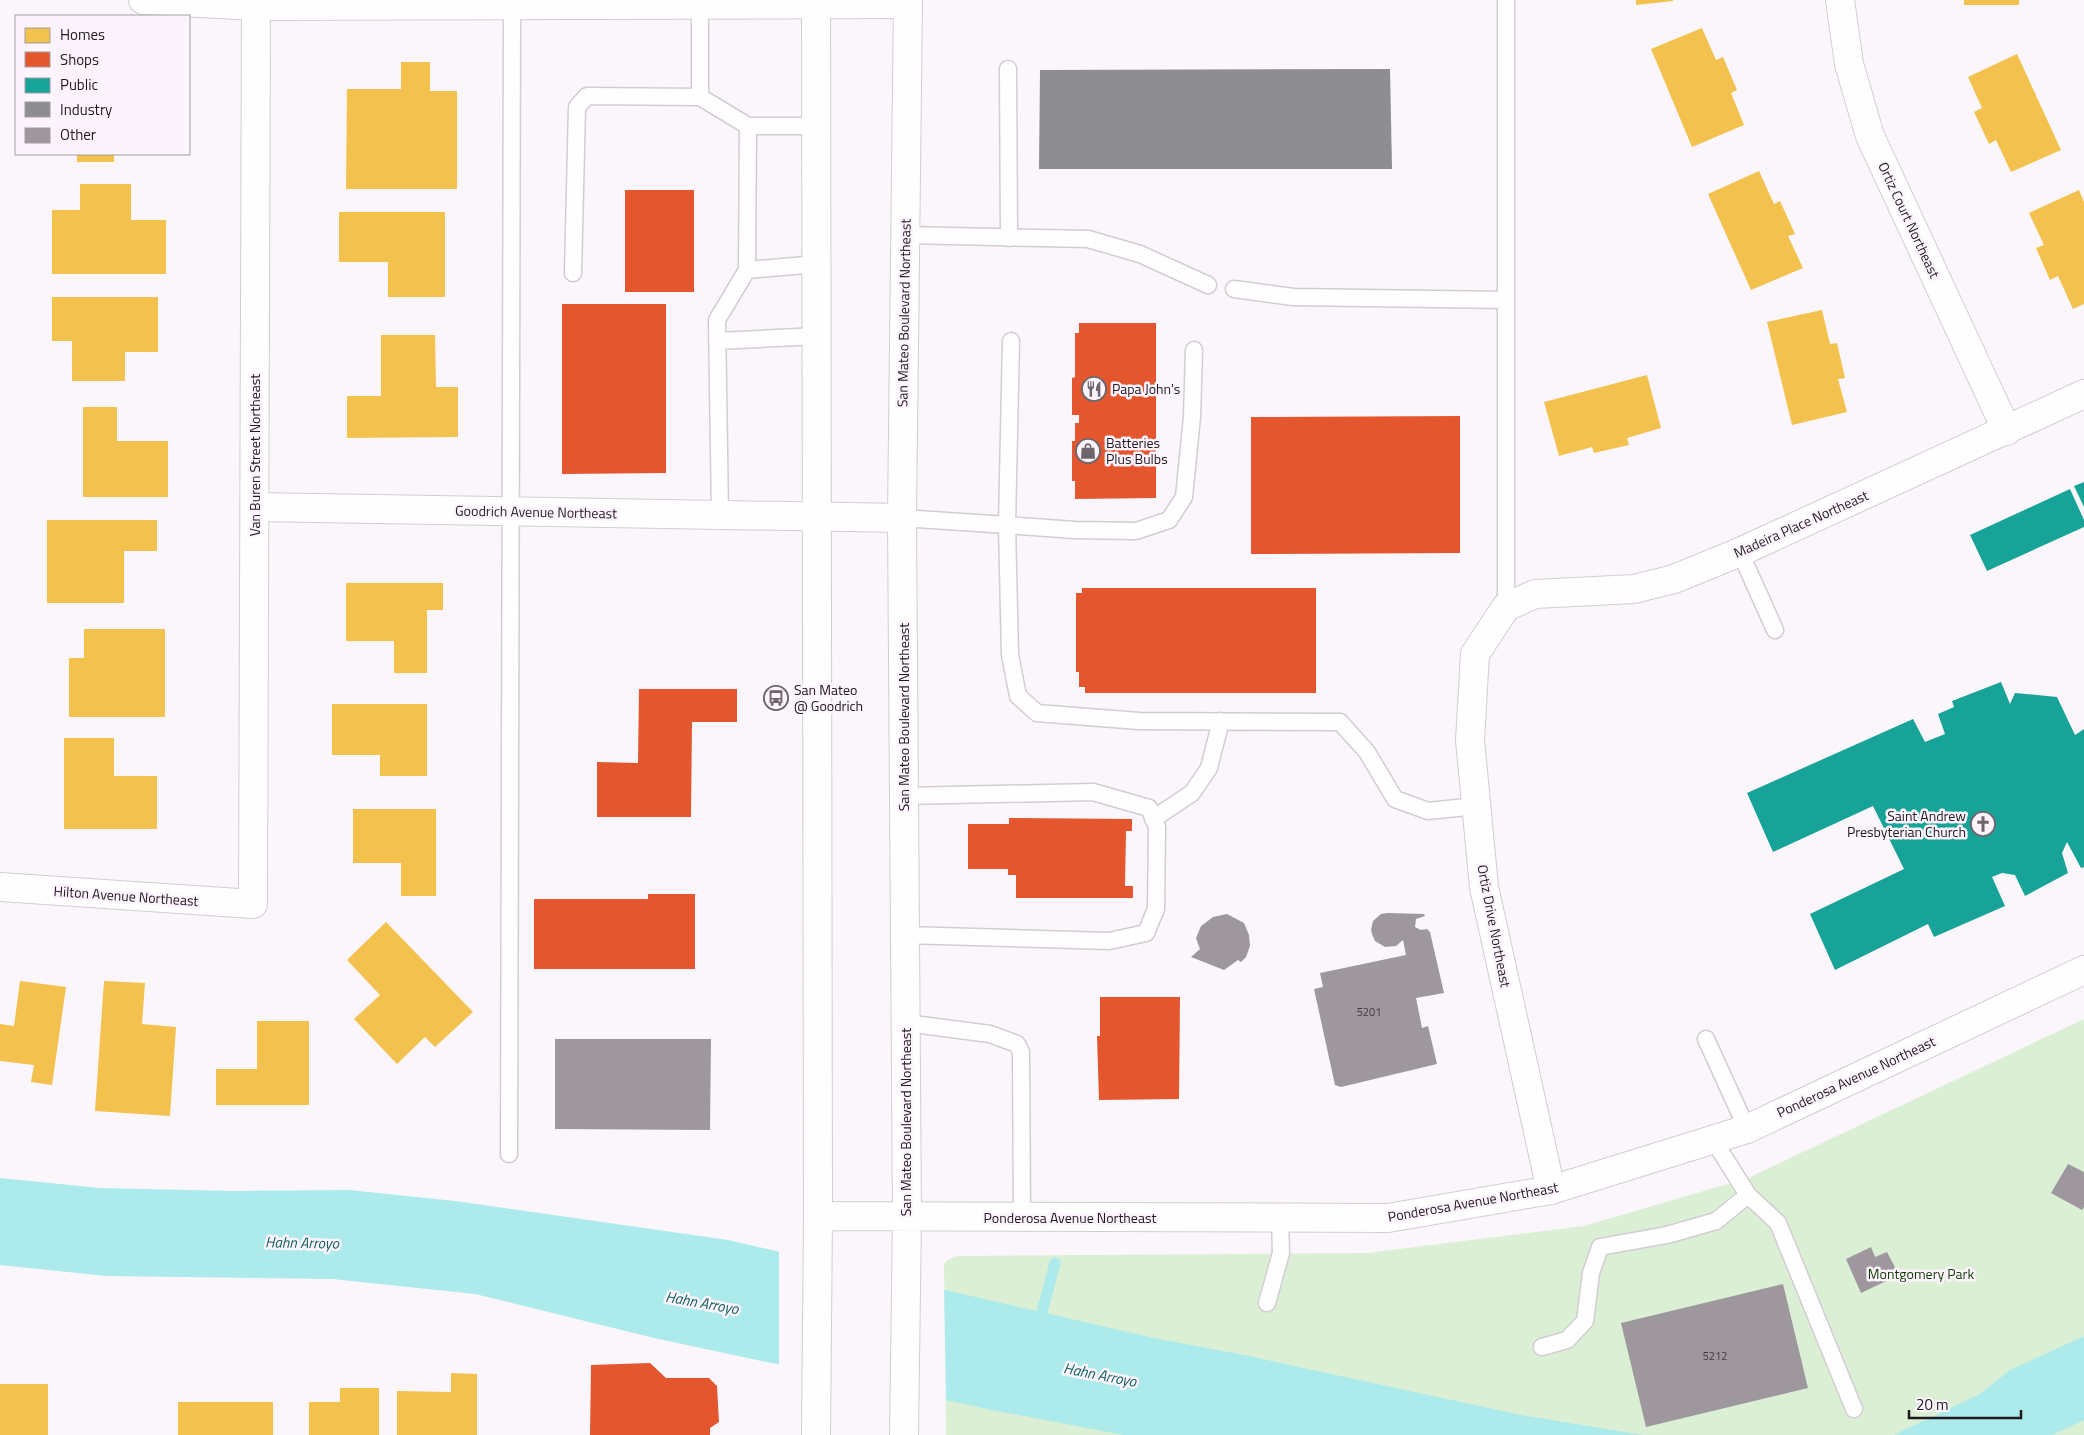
<svg xmlns="http://www.w3.org/2000/svg" width="2084" height="1435" viewBox="0 0 2084 1435" font-family="'Titillium Web',sans-serif">
<rect width="100%" height="100%" fill="#fbf6fb"/>
<!-- green -->
<path fill="#dbefd5" d="M2084 1019V1435H946L944 1264 946 1261 957 1256 1367 1253 1584 1226 1748 1178Z"/>
<!-- water -->
<path fill="#aceaec" d="M0 1178 100 1188 234 1191 349 1190 455 1201 728 1240 1154 1338 1244 1355 1521 1415 1643 1435H1124L997 1411 654 1338 475 1294 332 1279 106 1276 0 1265Z
M2084 1336V1420L2052 1435H1894L1980 1394 2010 1370Z"/>
<!-- pier -->
<path fill="#fbf6fb" d="M779 1249 944 1286 946 1403 779 1366Z"/>
<!-- homes -->
<path fill="#f2c14e" d="M1636 0H1673V1L1636 5Z
M1964 0H2019V5H1964Z
M1702 28 1716 60 1723 57 1737 90 1731 93 1744 125 1692 147 1651 49Z
M2017 54 2061 150 2011 172 1996 140 1989 144 1974 112 1982 108 1968 77Z
M401 62H430V91H457V189H346L347 89H401Z
M77 154H114V162H77Z
M1759 171 1774 204 1780 201 1795 234 1788 236 1803 268 1751 290 1708 194Z
M80 184H131V220H166V274H52V210H80Z
M2079 190 2084 202V304L2073 309 2058 276 2050 280 2036 248 2044 245 2029 213Z
M339 212H445V297H388V262H339Z
M52 297H158V352H125V381H72V341H52Z
M1822 310 1830 344 1837 343 1845 378 1838 379 1847 412 1792 425 1767 322Z
M381 335H435L436 387H458V437L347 438V396H381Z
M1647 375 1661 428 1627 438 1629 445 1594 453 1592 447 1559 456 1544 402Z
M83 407H117V441H168V497H83Z
M47 520H157V551H124V603H47Z
M346 583H443V610H427V673H394V641H346Z
M84 629H165V717H69V658H84Z
M332 704H427V776H380V755H332Z
M64 738H114V776H157V829H64Z
M353 809H436V896H401V863H353Z
M386 922 473 1012 435 1047 425 1037 397 1064 354 1019 380 995 347 960Z
M20 981 66 987 52 1085 31 1082 34 1065 0 1061V1024L14 1026Z
M104 981 145 983 142 1024 176 1027 170 1116 95 1111Z
M257 1021H309V1105H216V1069H257Z
M451 1373 477 1374V1435H397V1391L451 1392Z
M0 1384H48V1435H0Z
M340 1388H379V1435H309V1402H340Z
M178 1402H273V1435H178Z"/>
<!-- shops -->
<path fill="#e4572e" d="M625 190H694V292H625Z
M562 304H666V473L562 474Z
M1079 323H1156V498L1075 499V481H1072V441H1075V423H1079V415H1072V378L1075 377V333H1079Z
M1460 416V553L1251 554V417Z
M1082 588H1316V693H1085V687H1079V672H1076V593H1082Z
M639 689H737V722H692L691 817H597V762L638 763Z
M1009 818 1132 819V831H1126L1125 886H1133V898H1016V875H1008V869H968V824H1009Z
M648 894H695V969H534V899H648Z
M1100 997H1180L1179 1099 1099 1100 1097 1036H1100Z
M650 1363 666 1378H709L717 1386 719 1422 710 1428V1435H590L591 1365Z"/>
<!-- public -->
<path fill="#17a398" d="M2084 482V507L2074 486Z
M2070 489 2084 520V527L1987 571 1970 535Z
M2001 682 2010 704 2015 693 2057 697 2075 735 2084 729V867L2081 868 2067 842 2062 853 2068 873 2025 896 2015 875 2002 873 1992 877 2005 906 1934 937 1928 924 1835 970 1810 914 1904 869 1873 806 1773 852 1747 793 1913 719 1925 742 1945 734 1938 714 1954 707 1952 701Z"/>
<!-- industry -->
<path fill="#8d8d92" d="M1390 69 1392 169H1039L1040 70Z"/>
<g fill="none" stroke-linecap="round" stroke-linejoin="round">
<!-- stream -->
<path stroke="#aceaec" stroke-width="11" d="M1039 1324 1055 1263"/>
</g>
<!-- building -->
<path fill="#9e989e" d="M1388 913 1424 914 1425 916 1416 919 1415 927 1421 930 1427 929 1430 932 1444 993 1416 998 1422 1028 1428 1026 1437 1064 1341 1087 1335 1085 1314 989 1323 987 1320 973 1406 955 1403 940 1396 946 1385 947 1375 941 1372 934 1371 930 1373 921 1381 914Z
M1227 914 1244 923 1249 935 1250 946 1246 957 1241 962 1238 960 1224 970 1191 957 1200 949 1196 938 1201 926 1213 917Z
M555 1039H711L710 1130 555 1129Z
M2068 1164 2084 1172V1207L2082 1210 2051 1193Z
M1871 1247 1875 1257 1887 1252 1899 1275 1861 1293 1846 1259Z
M1783 1284 1808 1388 1646 1427 1621 1323Z"/>
<g fill="none" stroke-linecap="round" stroke-linejoin="round">
<defs>
<path id="lane" d="M1506 0V607
M700 4V97L748 126
M1008 69 1009 238
M905 235 1088 239 1140 254 1208 285
M747 270 817 264
M573 273 577 107 587 96 700 97
M1234 289 1293 297 1506 300
M717 341 817 336
M1194 350 1192 417 1184 497 1169 520 1136 531 1075 530 1007 525 1010 655 1018 696 1037 713 1139 721 1340 722 1367 752 1395 799 1428 811 1476 806
M720 515 717 320 747 270 748 126H817
M902 518 1007 525 1011 341
M1740 552 1775 630
M904 796 1093 792 1149 808 1157 827 1156 909 1146 933 1109 941 905 935
M1153 819 1192 793 1209 768 1221 721
M906 1023 990 1034 1017 1044 1021 1052 1022 1218
M1706 1039 1747 1129
M509 1154 512 5
M1748 1195 1778 1223 1854 1409
M1267 1303 1281 1253 1280 1218
M1542 1347 1567 1340 1585 1321 1591 1273 1600 1247 1667 1235 1716 1221 1748 1195 1714 1141"/>
<path id="street" d="M143 0 256 6 908 4
M1840 0 1849 64 1870 136 2007 431
M255 507 902 518
M0 887 253 904 256 6
M1551 1190 1484 887 1470 740 1475 654 1506 607 1535 594 1634 589 1674 579 1740 552 2084 394"/>
<path id="secondary" d="M818 1216 1388 1218 1551 1190 1747 1129 2084 970
M816 1435 818 1216 816 0
M904 1435 907 1217 902 518 908 0"/>
</defs>
<!-- lane casing -->
<use href="#lane" stroke="#d3cdd3" stroke-width="19"/>
<!-- street casing -->
<use href="#street" stroke="#d3cdd3" stroke-width="30"/>
<!-- secondary casing -->
<use href="#secondary" stroke="#d3cdd3" stroke-width="30"/>
<!-- lane -->
<use href="#lane" stroke="#fefefe" stroke-width="16"/>
<!-- street -->
<use href="#street" stroke="#fefefe" stroke-width="28"/>
<!-- secondary -->
<use href="#secondary" stroke="#fefefe" stroke-width="28"/>
</g>
<!-- icons -->
<defs>
<symbol id="restaurant-ring" viewBox="-11 -11 22 22"><circle r="9.5" fill="#fcf4fd" stroke="#6d666d" stroke-width="1.5"/><path d="M-5-6h1v4h1v-4h1v4h1v-4h1v5L-1.5 .5V6h-2V.5L-5-1ZM5-6V6H3V1.5H1.5Q1.5-4 5-6Z" fill="#6d666d"/></symbol>
<symbol id="shop-ring" viewBox="-11 -11 22 22"><circle r="9.5" fill="#fcf4fd" stroke="#6d666d" stroke-width="1.5"/><path d="M-5-2.5h2.3a2.7 3.5 0 0 1 5.4 0H5L5.5 6h-11ZM-1.5-2.5h3a1.5 2.3 0 0 0-3 0Z" fill="#6d666d"/></symbol>
<symbol id="bus-ring" viewBox="-11 -11 22 22"><circle r="9.5" fill="#fcf4fd" stroke="#6d666d" stroke-width="1.5"/><path d="M-5-6H5V4H4V6H2V4H-2V6H-4V4H-5ZM-3.5-4V0h7V-4ZM-3.5 1.2v1.5H-2V1.2ZM2 1.2v1.5H3.5V1.2Z" fill="#6d666d"/></symbol>
<symbol id="church-ring" viewBox="-11 -11 22 22"><circle r="9.5" fill="#fcf4fd" stroke="#6d666d" stroke-width="1.5"/><path d="M-1.2-6h2.4v3.5h3.3v2.4h-3.3V6h-2.4V-.1h-3.3v-2.4h3.3Z" fill="#6d666d"/></symbol>
</defs>
<g fill-rule="evenodd">
<use href="#restaurant-ring" x="1080" y="375" width="28" height="28"/>
<use href="#shop-ring" x="1074" y="437" width="28" height="28"/>
<use href="#bus-ring" x="762" y="684" width="28" height="28"/>
<use href="#church-ring" x="1969" y="810" width="28" height="28"/>
</g>
<g text-anchor="middle" stroke-width="5" stroke-linejoin="round" paint-order="stroke">
<!-- number labels -->
<g font-size="11" fill="#403940">
<text x="1369" y="1016">5201</text>
<text x="1715" y="1360">5212</text>
</g>
<!-- street labels -->
<g font-size="14" fill="#201920" stroke="#fcf4fd">
<text transform="translate(1909 220) rotate(65)" y="5">Ortiz Court Northeast</text>
<text transform="translate(904 313) rotate(-89)" y="5">San Mateo Boulevard Northeast</text>
<text transform="translate(255 455) rotate(-90)" y="5">Van Buren Street Northeast</text>
<text transform="translate(536 512) rotate(1)" y="5">Goodrich Avenue Northeast</text>
<text transform="translate(1801 524) rotate(-24)" y="5">Madeira Place Northeast</text>
<text transform="translate(904 717) rotate(-90)" y="5">San Mateo Boulevard Northeast</text>
<text transform="translate(126 896) rotate(4)" y="5">Hilton Avenue Northeast</text>
<text transform="translate(1494 926) rotate(79)" y="5">Ortiz Drive Northeast</text>
<text transform="translate(1856 1077) rotate(-25)" y="5">Ponderosa Avenue Northeast</text>
<text transform="translate(906 1122) rotate(-90)" y="5">San Mateo Boulevard Northeast</text>
<text transform="translate(1473 1202) rotate(-10)" y="5">Ponderosa Avenue Northeast</text>
<text x="1070" y="1223">Ponderosa Avenue Northeast</text>
</g>
<!-- poi labels -->
<g font-size="14" fill="#201920" stroke="#fcf4fd" text-anchor="start">
<text x="1112" y="394">Papa John's</text>
<text x="1106" y="448">Batteries<tspan x="1106" dy="16">Plus Bulbs</tspan></text>
<text x="794" y="695">San Mateo<tspan x="794" dy="16">@ Goodrich</tspan></text>
<text x="1966" y="821" text-anchor="end">Saint Andrew<tspan x="1966" dy="16">Presbyterian Church</tspan></text>
</g>
<!-- park labels -->
<g font-size="14" fill="#113c05" stroke="#fcf4fd">
<text x="1921" y="1279">Montgomery Park</text>
</g>
<!-- water labels -->
<g font-size="15" font-style="italic" fill="#156262" stroke="#fcf4fd">
<text transform="translate(302 1243) rotate(1)" y="5">Hahn Arroyo</text>
<text transform="translate(702 1303) rotate(10)" y="5">Hahn Arroyo</text>
<text transform="translate(1100 1375) rotate(11)" y="5">Hahn Arroyo</text>
</g>
</g>
<!-- legend -->
<rect x="15" y="15" width="175" height="140" fill="#fcf4fd" stroke="#a49ca5"/>
<rect x="25" y="28" width="25" height="15" fill="#f2c14e" stroke="#a49ca5"/>
<text x="60" y="40" font-size="15" fill="#201920">Homes</text>
<rect x="25" y="52" width="25" height="15" fill="#e4572e" stroke="#a49ca5"/>
<text x="60" y="65" font-size="15" fill="#201920">Shops</text>
<rect x="25" y="78" width="25" height="15" fill="#17a398" stroke="#a49ca5"/>
<text x="60" y="90" font-size="15" fill="#201920">Public</text>
<rect x="25" y="102" width="25" height="15" fill="#8d8d92" stroke="#a49ca5"/>
<text x="60" y="115" font-size="15" fill="#201920">Industry</text>
<rect x="25" y="128" width="25" height="15" fill="#9e989e" stroke="#a49ca5"/>
<text x="60" y="140" font-size="15" fill="#201920">Other</text>
<!-- scale -->
<path d="M1909 1410v8h112v-8" fill="none" stroke="#201920" stroke-width="2.5"/>
<text x="1916" y="1410" font-size="15" fill="#201920" stroke="#fcf4fd" stroke-width="4" paint-order="stroke">20 m</text>
</svg>
